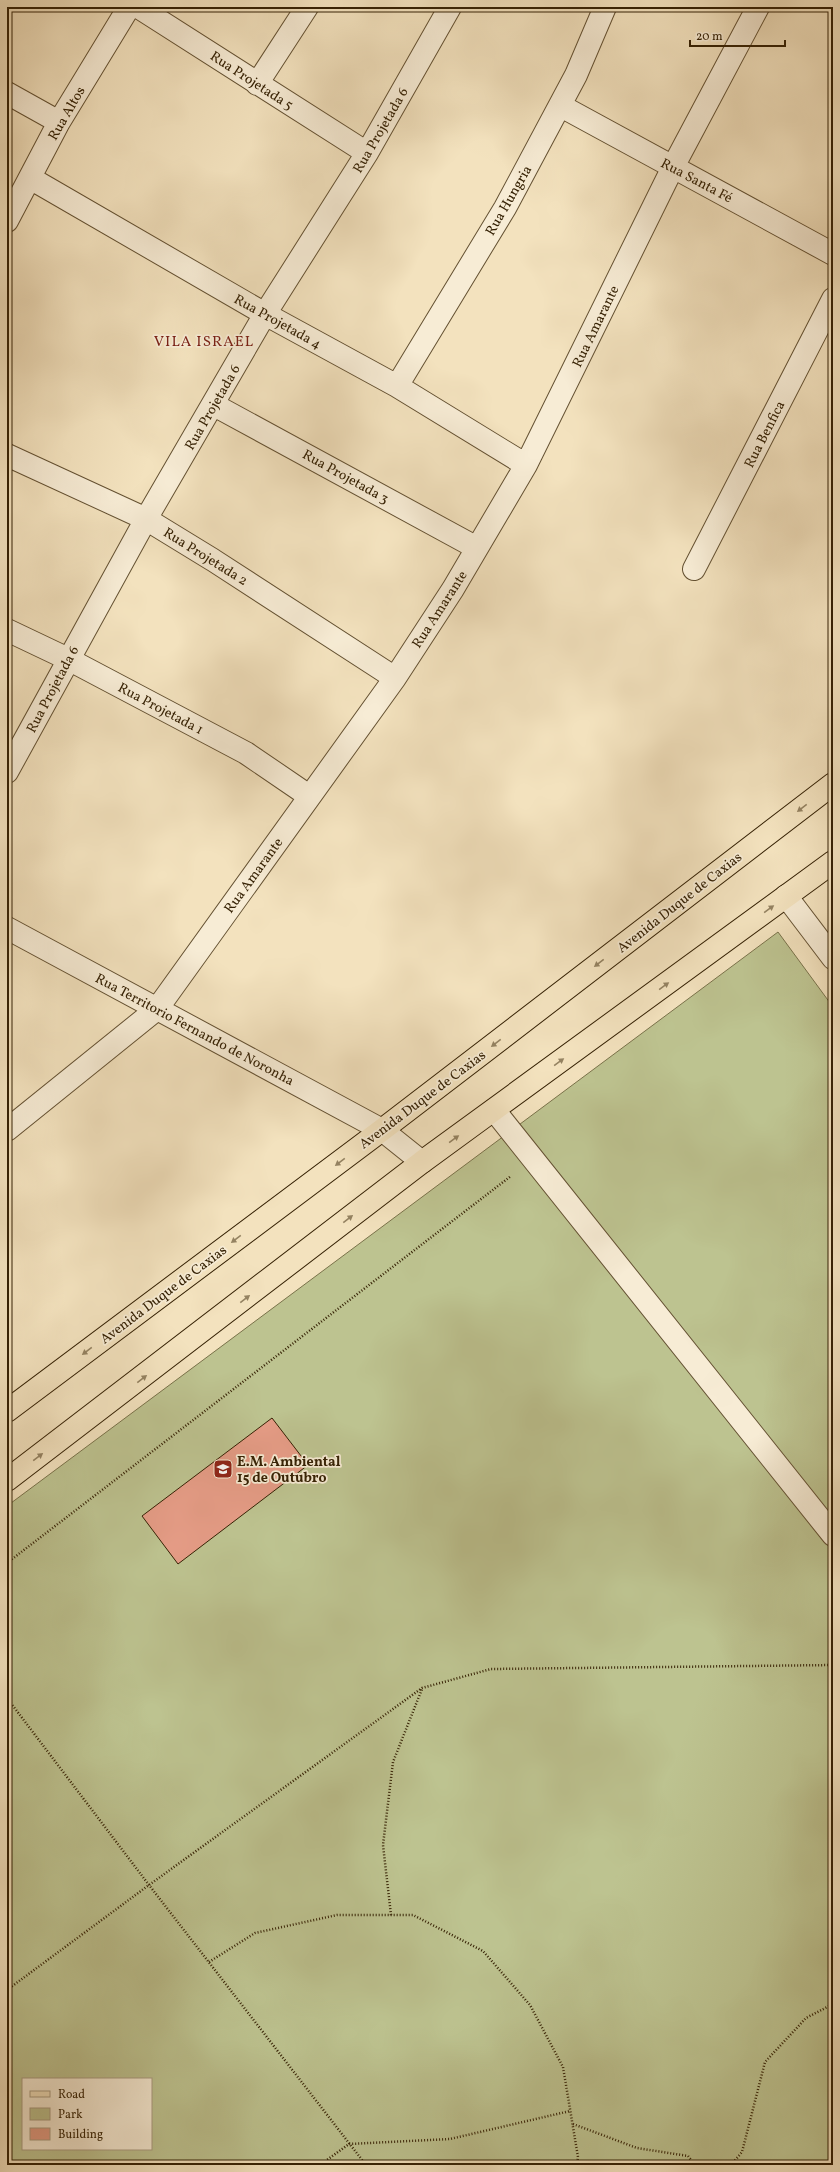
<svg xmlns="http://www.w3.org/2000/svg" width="840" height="2172" viewBox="0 0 840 2172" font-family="Vollkorn,serif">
<rect width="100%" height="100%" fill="#f3e2be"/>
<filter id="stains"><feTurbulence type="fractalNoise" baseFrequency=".005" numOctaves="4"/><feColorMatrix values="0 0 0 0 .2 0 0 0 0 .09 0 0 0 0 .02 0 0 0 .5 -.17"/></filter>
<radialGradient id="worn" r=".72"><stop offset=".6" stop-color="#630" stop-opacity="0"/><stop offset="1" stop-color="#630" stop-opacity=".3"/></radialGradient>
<!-- green -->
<path fill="#bdc390" stroke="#79724a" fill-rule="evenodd" d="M778 932 833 1007V2165H7V1506ZM23 2079H151V2149H23Z"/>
<!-- building -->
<path fill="#e59c86" stroke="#352104" d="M272 1418 308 1465 178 1564 142 1516Z"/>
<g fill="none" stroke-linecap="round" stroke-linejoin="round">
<defs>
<path id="minor" d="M138 7 367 153
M257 84 307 7
M7 93 59 122
M561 106 833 254
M30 178 265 314 397 386 526 465
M7 221 59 122 129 7
M397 386 505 208 576 75 605 7
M214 405 477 548
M7 455 146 519 213 560 395 678
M694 569 833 299
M7 630 68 659 246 753 309 796
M7 772 146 519 265 314 367 153 450 7
M786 896 833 958
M7 928 382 1130 422 1162
M494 1110 833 1535
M7 1130 157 1009 395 678 453 589 526 465 673 167 758 7"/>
<path id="major" d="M7 1411 382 1130 833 784
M7 1480 422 1162 833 862"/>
</defs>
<!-- minor casing -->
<use href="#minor" stroke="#645132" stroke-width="24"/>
<!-- major casing -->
<use href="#major" stroke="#352104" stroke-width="24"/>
<!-- path -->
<path stroke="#352104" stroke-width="2.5" stroke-dasharray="1 2" stroke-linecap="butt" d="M7 1563 511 1176
M7 1698 149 1885 366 2165
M391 1915 383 1845 393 1762 422 1689
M209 1962 255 1933 337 1915H413L483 1951 530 2005 563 2067 578 2157 577 2165
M7 1990 149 1885 422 1688 491 1669 833 1665
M573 2124 637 2148 688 2156 695 2165
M320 2165 349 2144 450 2139 570 2111
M731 2165 742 2152 765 2062 806 2018 833 2004"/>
<!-- minor -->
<use href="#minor" stroke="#f7ecd5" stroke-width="22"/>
<!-- major -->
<use href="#major" stroke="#f3e2be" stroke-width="22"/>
</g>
<!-- one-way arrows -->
<defs><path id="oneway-solid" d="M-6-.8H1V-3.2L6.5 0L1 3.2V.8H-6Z"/></defs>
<g fill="#948261">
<use href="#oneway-solid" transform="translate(802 808) rotate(142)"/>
<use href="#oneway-solid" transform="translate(769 909) rotate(-36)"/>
<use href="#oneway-solid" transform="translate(599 963) rotate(142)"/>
<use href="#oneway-solid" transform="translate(664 986) rotate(-36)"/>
<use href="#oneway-solid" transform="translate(496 1043) rotate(142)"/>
<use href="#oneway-solid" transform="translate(559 1062) rotate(-36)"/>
<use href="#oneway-solid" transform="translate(454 1139) rotate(-36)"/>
<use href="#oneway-solid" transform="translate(340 1162) rotate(143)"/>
<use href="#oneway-solid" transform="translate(348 1219) rotate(-38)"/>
<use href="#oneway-solid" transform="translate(236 1239) rotate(143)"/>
<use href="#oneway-solid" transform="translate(245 1299) rotate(-38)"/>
<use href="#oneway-solid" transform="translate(87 1351) rotate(143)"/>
<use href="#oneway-solid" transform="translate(142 1379) rotate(-38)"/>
<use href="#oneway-solid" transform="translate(38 1457) rotate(-37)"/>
</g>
<!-- icons -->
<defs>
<symbol id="school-square" viewBox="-11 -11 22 22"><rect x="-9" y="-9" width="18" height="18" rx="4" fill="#8f2418" stroke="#f7ecd5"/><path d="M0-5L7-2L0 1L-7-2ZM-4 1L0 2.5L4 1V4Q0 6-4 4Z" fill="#fff"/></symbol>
</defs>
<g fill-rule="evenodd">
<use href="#school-square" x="212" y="1458" width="22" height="22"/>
</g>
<g text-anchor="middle" stroke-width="3.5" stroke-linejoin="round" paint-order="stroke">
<!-- street labels -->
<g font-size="14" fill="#352104" stroke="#f7ecd5">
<text transform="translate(252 80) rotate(33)" y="5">Rua Projetada 5</text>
<text transform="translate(66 113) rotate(-60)" y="5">Rua Altos</text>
<text transform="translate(380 130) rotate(-60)" y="5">Rua Projetada 6</text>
<text transform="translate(697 180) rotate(28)" y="5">Rua Santa Fé</text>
<text transform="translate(508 200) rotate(-60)" y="5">Rua Hungria</text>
<text transform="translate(278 321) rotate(29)" y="5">Rua Projetada 4</text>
<text transform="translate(595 326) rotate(-64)" y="5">Rua Amarante</text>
<text transform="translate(212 407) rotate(-60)" y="5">Rua Projetada 6</text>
<text transform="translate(764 434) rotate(-63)" y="5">Rua Benfica</text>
<text transform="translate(346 476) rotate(29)" y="5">Rua Projetada 3</text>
<text transform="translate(206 556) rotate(32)" y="5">Rua Projetada 2</text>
<text transform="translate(439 609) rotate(-57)" y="5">Rua Amarante</text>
<text transform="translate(52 689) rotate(-62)" y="5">Rua Projetada 6</text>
<text transform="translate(161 708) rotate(28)" y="5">Rua Projetada 1</text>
<text transform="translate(253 875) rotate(-54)" y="5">Rua Amarante</text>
<text transform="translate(679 902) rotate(-38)" y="5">Avenida Duque de Caxias</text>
<text transform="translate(195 1029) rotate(28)" y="5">Rua Territorio Fernando de Noronha</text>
<text transform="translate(422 1099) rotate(-37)" y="5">Avenida Duque de Caxias</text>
<text transform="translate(163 1294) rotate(-37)" y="5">Avenida Duque de Caxias</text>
</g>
<!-- poi labels -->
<g font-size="14" font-weight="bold" fill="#352104" stroke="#f7ecd5" text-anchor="start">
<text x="237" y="1466">E.M. Ambiental<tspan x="237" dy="16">15 de Outubro</tspan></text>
</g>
<!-- neighbourhood labels -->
<g font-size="15" letter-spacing="1" fill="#7a1f14" stroke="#f7ecd5">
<text x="204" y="346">VILA ISRAEL</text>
</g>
</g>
<!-- margin -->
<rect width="840" height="2172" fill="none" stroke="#f3e2be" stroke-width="24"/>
<rect x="8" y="8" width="824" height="2156" fill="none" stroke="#352104" stroke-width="2"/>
<rect x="12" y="12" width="816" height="2148" fill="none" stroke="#352104"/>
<!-- legend -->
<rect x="22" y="2078" width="130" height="72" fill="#f7ecd5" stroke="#a99b81"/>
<rect x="30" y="2091" width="20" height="6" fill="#f3e2be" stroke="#a99b81"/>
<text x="58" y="2098" font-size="12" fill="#352104">Road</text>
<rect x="30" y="2108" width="20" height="12" fill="#bdc390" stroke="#a99b81"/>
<text x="58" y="2118" font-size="12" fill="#352104">Park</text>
<rect x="30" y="2128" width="20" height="12" fill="#e59c86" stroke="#a99b81"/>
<text x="58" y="2138" font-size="12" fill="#352104">Building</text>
<!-- scale -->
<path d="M690 40v6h95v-6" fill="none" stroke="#352104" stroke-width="2"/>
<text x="696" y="40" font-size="12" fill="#352104" stroke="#f7ecd5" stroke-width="3" paint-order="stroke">20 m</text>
<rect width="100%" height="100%" filter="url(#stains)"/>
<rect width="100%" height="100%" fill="url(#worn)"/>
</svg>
